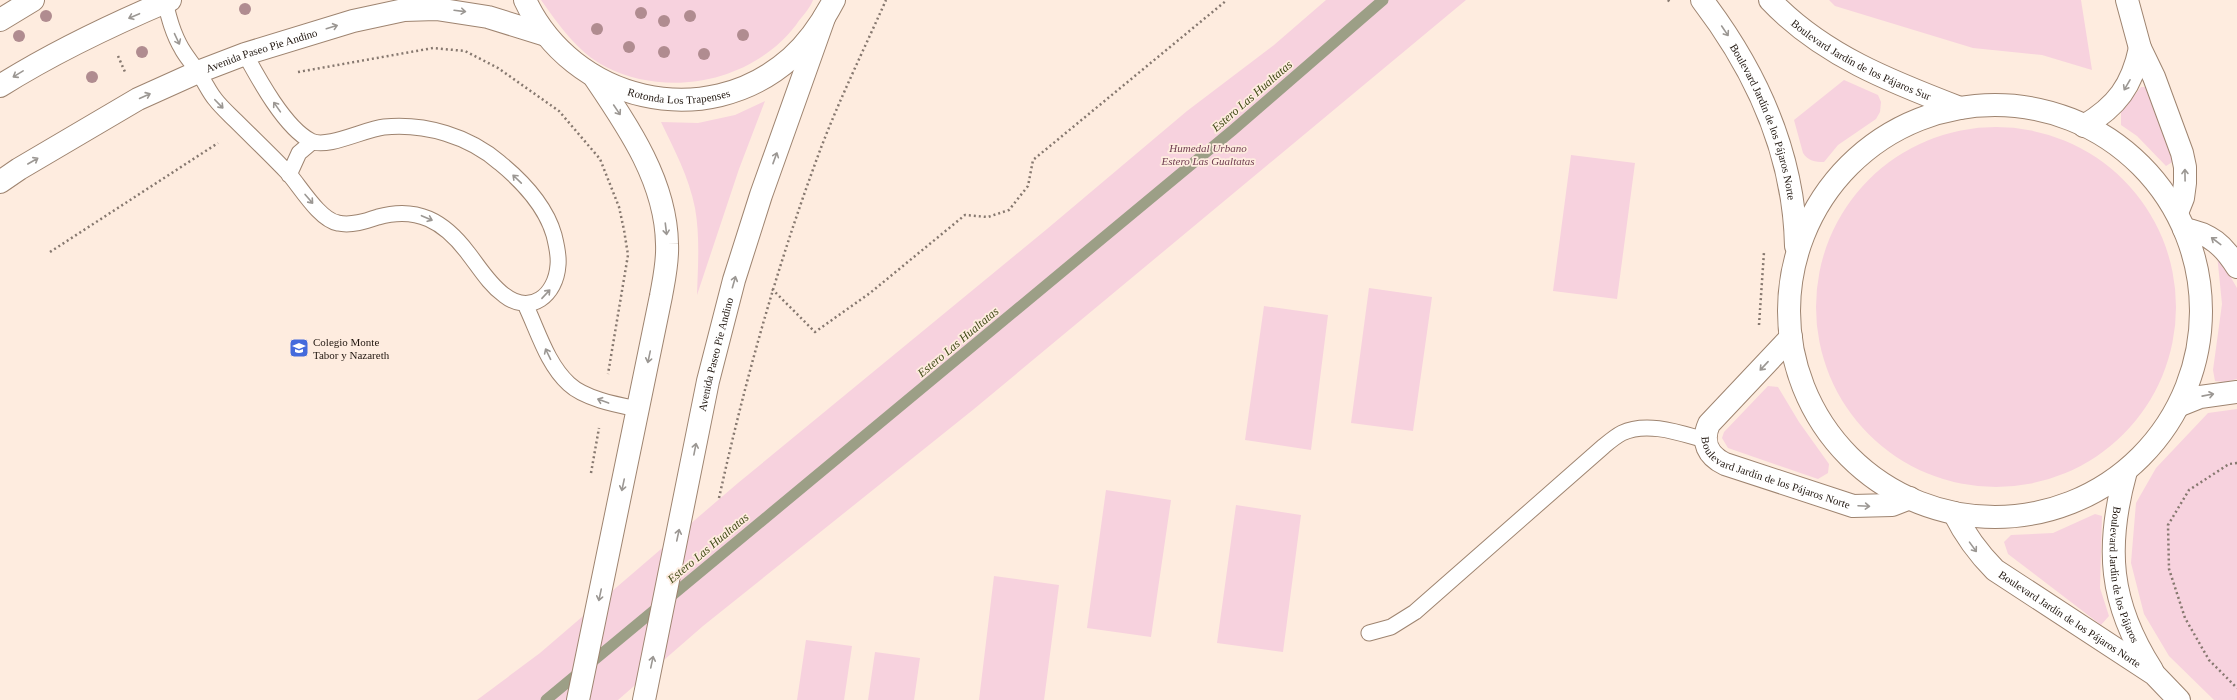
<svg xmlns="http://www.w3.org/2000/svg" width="2237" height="700" viewBox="0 0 2237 700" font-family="Georgia,serif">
<rect width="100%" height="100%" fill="#feecdf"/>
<!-- green -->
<path fill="#f7d2de" d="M541 0H813C810 9 801 17 796 25 753 81 670 99 606 67 577 52 559 25 541 0Z
M1326 0H1466L974 409 703 626 618 700H477L540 653 738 483 1047 229 1187 111 1274 45Z
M1829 0H2081L2092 70 2042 55 1973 48 1835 6Z
M1844 80 1878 95 1881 102 1880 112 1876 119 1838 145 1824 162C1815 162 1808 161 1803 153L1794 120Z
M2141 87H2147L2177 159 2166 166 2137 136 2121 125V112Z
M765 101 739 169 697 295C698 266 700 236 695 208 689 177 674 149 661 122L698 123 735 115Z
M1816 307a180 180 0 1 1 360 0a180 180 0 1 1-360 0Z
M1571 155 1635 163 1617 299 1553 291Z
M2217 254 2237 288V379L2225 382 2215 381 2213 370 2222 304Z
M1369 288 1432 297 1413 431 1351 423Z
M1264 306 1328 315 1311 450 1245 440Z
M1768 386 1778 387 1799 422 1829 464 1828 473 1818 479 1728 448 1722 438 1724 432Z
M2237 409V700H2214L2169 656 2144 614 2131 563 2136 503 2156 468 2208 413Z
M1106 490 1171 500 1151 637 1087 628Z
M1236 505 1301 515 1283 652 1217 643Z
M2095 514 2102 516 2100 588 2109 616 2101 625 2008 554 2004 542 2011 535 2053 533Z
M994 576 1059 585 1044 700H979Z
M806 640 852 646 844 700H797Z
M875 652 920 658 914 700H868Z"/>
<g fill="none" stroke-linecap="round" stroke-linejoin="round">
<!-- stream -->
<path stroke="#9c9f86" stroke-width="11" d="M546 700 1233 130 1383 0"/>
<defs>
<path id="lane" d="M165 2C169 18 173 34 182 49 187 58 194 65 199 74 205 82 209 92 215 99 221 107 229 114 236 121 254 139 272 156 289 174 301 188 320 220 338 223 351 226 366 221 378 217 417 206 444 221 468 253 479 267 489 284 504 295 531 316 556 295 558 265 559 256 556 243 554 235 546 207 522 181 500 163 469 136 425 123 384 127 365 129 327 149 311 141 285 128 258 78 245 54
M289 175 299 153 312 142
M525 304C538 331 547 364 569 384 585 399 618 405 638 409
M1369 633 1391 627 1415 612 1604 446C1610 441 1616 436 1622 433 1647 421 1680 433 1705 440"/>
<g id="street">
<path id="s1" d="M1702 0C1757 72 1794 154 1796 246"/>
<path id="s2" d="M1770 0C1822 55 1892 82 1960 108"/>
<path d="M2127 0 2140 48 2154 77 2182 153 2185 167V183L2183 198 2177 213"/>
<path d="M0 20 33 0"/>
<circle cx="1995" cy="311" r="206"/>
<path d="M2084 126C2117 106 2132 86 2140 48"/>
<path d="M2184 229C2210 233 2224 246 2237 267"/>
<path id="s3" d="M1791 337 1709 424C1701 442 1708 456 1725 464L1853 506 1892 505 1910 498"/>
<path d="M2180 405 2200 397 2237 392"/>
<path id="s4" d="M2126 471C2105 547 2109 603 2152 670"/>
<path id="s5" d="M1954 513C1965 535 1977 552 1995 570L2154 674 2179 700"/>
</g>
<g id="secondary">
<path id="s6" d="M525 0C572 101 705 134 791 58 809 42 823 21 834 0"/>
<path d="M0 86C54 52 111 25 170 0"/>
<path id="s7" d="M0 182 19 169 138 99 198 72 245 54 353 21 404 10 436 9 488 17 546 35"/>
<path d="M578 700 661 296C664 279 668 262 667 244 666 182 629 128 595 78"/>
<path id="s8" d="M644 700 708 381 734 280 761 195 824 18"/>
</g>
</defs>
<!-- lane casing -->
<use href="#lane" stroke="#9e8470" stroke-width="17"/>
<!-- street casing -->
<use href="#street" stroke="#9e8470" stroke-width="24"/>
<!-- secondary casing -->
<use href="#secondary" stroke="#9e8470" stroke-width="24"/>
<!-- path -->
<path stroke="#86786f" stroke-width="2.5" stroke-dasharray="2 3" stroke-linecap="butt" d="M1668 0 1671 4
M118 56 125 72
M298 72 433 48 465 51 498 68 559 111 600 159 619 207 624 230 628 255 608 374
M50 252 218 143
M772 289 815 332 870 293 965 215 988 217 1009 210 1028 186 1033 160 1227 0
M1759 325 1764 252
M2237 463 2229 464 2189 490 2168 525 2169 569 2185 618 2209 660 2237 688
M591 473 599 428
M719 498C744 385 775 273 815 164 835 108 862 54 886 0"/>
<!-- lane -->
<use href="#lane" stroke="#fff" stroke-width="15"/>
<!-- street -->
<use href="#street" stroke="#fff" stroke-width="22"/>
<!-- secondary -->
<use href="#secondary" stroke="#fff" stroke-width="22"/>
</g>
<!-- trees -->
<g fill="#b08c90">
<circle cx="245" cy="9" r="6"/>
<circle cx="641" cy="13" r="6"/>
<circle cx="46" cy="16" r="6"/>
<circle cx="690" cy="16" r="6"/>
<circle cx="664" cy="21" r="6"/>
<circle cx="597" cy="29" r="6"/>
<circle cx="743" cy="35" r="6"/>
<circle cx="19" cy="36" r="6"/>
<circle cx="629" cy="47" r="6"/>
<circle cx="142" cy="52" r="6"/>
<circle cx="664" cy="52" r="6"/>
<circle cx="704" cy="54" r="6"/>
<circle cx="92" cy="77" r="6"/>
</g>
<!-- one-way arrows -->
<defs><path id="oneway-shaft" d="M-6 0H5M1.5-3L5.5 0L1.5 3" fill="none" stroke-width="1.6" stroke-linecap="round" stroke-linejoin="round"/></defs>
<g stroke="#9b9793">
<use href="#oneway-shaft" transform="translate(460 11) rotate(7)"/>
<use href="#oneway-shaft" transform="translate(134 16) rotate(157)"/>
<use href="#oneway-shaft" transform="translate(332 27) rotate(-17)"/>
<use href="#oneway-shaft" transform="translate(1725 31) rotate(56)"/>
<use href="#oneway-shaft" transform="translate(177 39) rotate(65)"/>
<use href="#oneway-shaft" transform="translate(18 74) rotate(149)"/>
<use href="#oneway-shaft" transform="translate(2127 85) rotate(120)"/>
<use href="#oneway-shaft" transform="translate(145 96) rotate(-24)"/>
<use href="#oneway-shaft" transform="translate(219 104) rotate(46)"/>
<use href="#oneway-shaft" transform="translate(277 107) rotate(-125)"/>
<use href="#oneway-shaft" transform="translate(617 110) rotate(56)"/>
<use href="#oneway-shaft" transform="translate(775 158) rotate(-70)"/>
<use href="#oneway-shaft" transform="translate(33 161) rotate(-30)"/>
<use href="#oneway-shaft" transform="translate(2185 175) rotate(-91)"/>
<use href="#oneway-shaft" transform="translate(517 179) rotate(-136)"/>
<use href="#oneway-shaft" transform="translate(309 199) rotate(49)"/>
<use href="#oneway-shaft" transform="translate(427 218) rotate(23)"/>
<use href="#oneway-shaft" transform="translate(666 229) rotate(83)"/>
<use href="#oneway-shaft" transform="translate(2216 241) rotate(-143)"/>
<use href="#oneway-shaft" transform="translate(734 282) rotate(-74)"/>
<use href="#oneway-shaft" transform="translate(546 294) rotate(-47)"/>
<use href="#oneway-shaft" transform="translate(548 354) rotate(-116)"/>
<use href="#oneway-shaft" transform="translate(649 357) rotate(102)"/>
<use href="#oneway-shaft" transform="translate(1764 366) rotate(133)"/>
<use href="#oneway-shaft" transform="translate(2208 395) rotate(-11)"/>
<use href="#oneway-shaft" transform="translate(603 401) rotate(-160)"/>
<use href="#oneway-shaft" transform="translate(695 449) rotate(-79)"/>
<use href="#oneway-shaft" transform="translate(623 485) rotate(102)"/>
<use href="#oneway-shaft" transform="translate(1864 506) rotate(3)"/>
<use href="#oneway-shaft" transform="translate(678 535) rotate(-78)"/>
<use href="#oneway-shaft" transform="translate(1973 547) rotate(54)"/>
<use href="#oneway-shaft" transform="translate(600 595) rotate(102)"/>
<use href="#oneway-shaft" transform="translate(652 662) rotate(-78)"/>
</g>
<!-- icons -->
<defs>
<symbol id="school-square" viewBox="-11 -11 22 22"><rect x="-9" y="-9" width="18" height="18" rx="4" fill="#446adc" stroke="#feecdf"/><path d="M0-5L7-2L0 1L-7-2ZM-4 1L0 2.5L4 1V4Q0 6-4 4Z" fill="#fff"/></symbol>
</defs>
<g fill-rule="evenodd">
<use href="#school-square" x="288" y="337" width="22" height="22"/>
</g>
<g text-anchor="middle" stroke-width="3.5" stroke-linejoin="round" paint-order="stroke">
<!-- street labels -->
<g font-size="11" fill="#211710" stroke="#feecdf">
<text dy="4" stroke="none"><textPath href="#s7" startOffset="294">Avenida Paseo Pie Andino</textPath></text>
<text dy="4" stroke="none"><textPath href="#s2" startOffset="110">Boulevard Jardín de los Pájaros Sur</textPath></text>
<text dy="4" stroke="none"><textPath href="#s6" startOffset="193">Rotonda Los Trapenses</textPath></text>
<text dy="4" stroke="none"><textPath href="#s1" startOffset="138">Boulevard Jardín de los Pájaros Norte</textPath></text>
<text dy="4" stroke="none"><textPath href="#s8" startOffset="353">Avenida Paseo Pie Andino</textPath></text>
<text dy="4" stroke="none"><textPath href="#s3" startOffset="216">Boulevard Jardín de los Pájaros Norte</textPath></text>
<text dy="4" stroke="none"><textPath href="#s4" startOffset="106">Boulevard Jardín de los Pájaros</textPath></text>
<text dy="4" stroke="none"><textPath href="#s5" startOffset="160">Boulevard Jardín de los Pájaros Norte</textPath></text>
</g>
<!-- park labels -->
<g font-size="11" font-style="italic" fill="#703d50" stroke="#feecdf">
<text x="1208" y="152">Humedal Urbano<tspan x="1208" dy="13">Estero Las Gualtatas</tspan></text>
</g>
<!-- poi labels -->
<g font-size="11" fill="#211710" stroke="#feecdf" text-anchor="start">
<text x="313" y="346">Colegio Monte<tspan x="313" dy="13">Tabor y Nazareth</tspan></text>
</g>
<!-- water labels -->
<g font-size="12" font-style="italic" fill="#404a16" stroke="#feecdf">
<text transform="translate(1252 96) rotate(-41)" y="4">Estero Las Hualtatas</text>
<text transform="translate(958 342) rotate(-40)" y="4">Estero Las Hualtatas</text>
<text transform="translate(708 548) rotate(-40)" y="4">Estero Las Hualtatas</text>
</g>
</g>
</svg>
